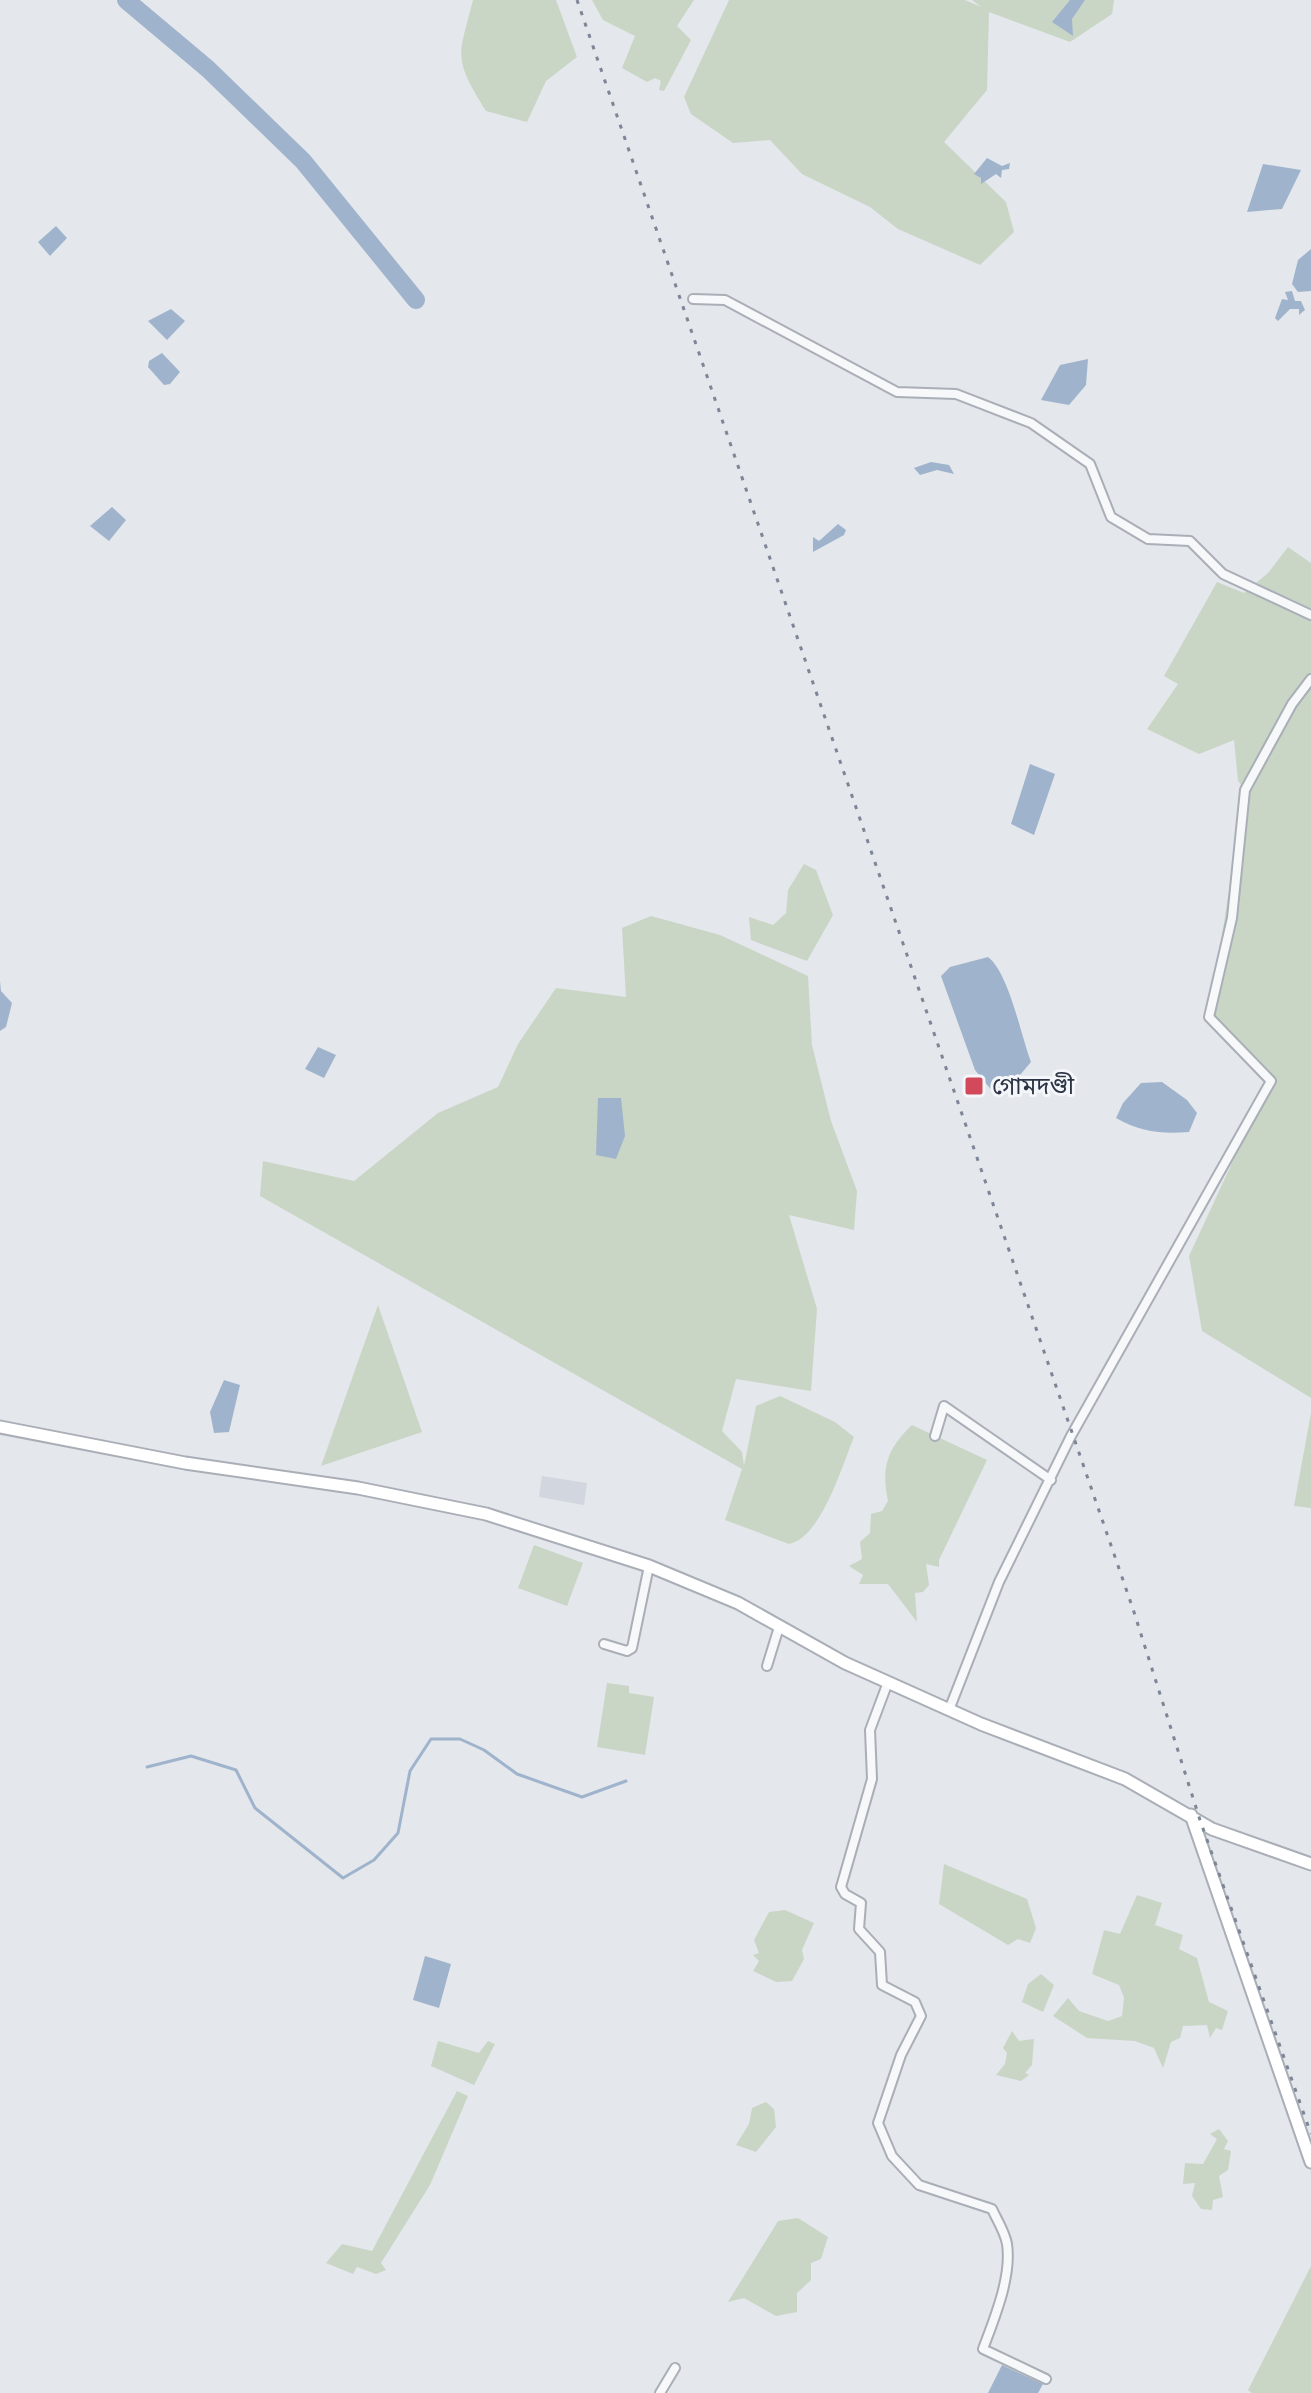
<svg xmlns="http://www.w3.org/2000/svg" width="1311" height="2393" viewBox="0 0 1311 2393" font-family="'Source Sans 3','Noto Sans Bengali',sans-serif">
<rect width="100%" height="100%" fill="#e4e7ec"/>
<!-- built -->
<path fill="#d2d6de" d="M542 1476 587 1483 584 1505 539 1497Z"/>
<!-- green -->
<path fill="#c9d6c5" d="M473 0H556L577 57 546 81 527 122 486 111C453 58 458 58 473 0Z
M592 0H694L677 26 691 40 664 91 659 90 661 81 655 78 647 82 622 68 635 36 603 20Z
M729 0H965L981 7 972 0H1114L1112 14 1070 42 989 12 987 90 944 142 1006 202 1014 232 980 265 898 229 870 207 802 174 770 140 733 143 691 114 684 97Z
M1288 547 1311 563V1398L1202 1331 1189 1256 1270 1081 1209 1017 1245 790 1238 781 1234 740 1199 754 1147 729 1178 684 1164 676 1217 582 1244 593 1268 573Z
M804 864 816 870 833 915 807 961 751 940 749 917 773 925 786 913 788 890Z
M651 916 720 935 808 976 812 1045 831 1121 857 1191 854 1230 789 1215 817 1309 811 1391 736 1379 722 1431 742 1452 744 1466 756 1406 780 1396 835 1422 854 1437C842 1466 821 1538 789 1544L725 1520 742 1469 260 1196 263 1161 354 1181 438 1113 498 1087 518 1044 556 988 626 997 622 928Z
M378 1305 422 1432 321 1466Z
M1311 1413V1508L1294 1506Z
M912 1425 987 1460 939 1560V1567L926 1564 929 1585 923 1592 915 1593 917 1622 888 1584H859L863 1575 849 1566 862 1559 860 1542 870 1533 871 1514 882 1511 888 1501C881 1467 887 1449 912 1425Z
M534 1545 583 1563 567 1606 518 1588Z
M607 1683 629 1686V1693L654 1697 645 1755 597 1747Z
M944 1864 1027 1899 1036 1928 1030 1943 1018 1939 1008 1945 939 1904Z
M1137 1895 1162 1903 1155 1925 1183 1935 1179 1949 1197 1958 1209 2002 1228 2011 1222 2030 1216 2028 1210 2038 1207 2025 1183 2026 1180 2038 1171 2042 1163 2068 1154 2048 1135 2041 1087 2038 1053 2016 1068 1998 1079 2011 1108 2021 1122 2016 1124 1998 1119 1985 1092 1974 1104 1930 1120 1934Z
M785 1910 814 1923 802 1950 804 1959 792 1981 776 1982 753 1971 759 1961 753 1955 759 1953 754 1940 769 1912Z
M1041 1974 1054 1985 1043 2012 1022 2002 1028 1984Z
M1012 2031 1019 2041 1034 2039 1032 2065 1025 2073 1029 2075 1021 2081 996 2075 1005 2064 1007 2053 1003 2048Z
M438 2041 479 2053 488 2041 495 2044 474 2085 431 2066Z
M457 2091 468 2096 430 2185 381 2263 386 2270 376 2274 357 2267 353 2274 326 2263 342 2244 372 2251Z
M766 2102 774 2109 776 2127 756 2152 736 2145 749 2124 752 2108Z
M1219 2129 1228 2141 1224 2149 1231 2151 1228 2170 1219 2176 1223 2197 1213 2200 1212 2210 1201 2209 1192 2196 1195 2183 1183 2184 1185 2163 1203 2164 1217 2139 1210 2134Z
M798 2218 828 2237 821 2259 811 2263V2280L797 2293V2312L776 2316 744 2298 728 2302 778 2221Z
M1311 2266V2393H1252L1248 2390Z"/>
<!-- water -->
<path fill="#9fb4cc" d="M1070 0H1085L1072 19 1073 36 1052 22Z
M987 158 1002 166 1010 163 1009 169 1002 170 1001 178 996 174 981 184V178L974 174Z
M1263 164 1301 170 1282 209 1247 212Z
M56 226 67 238 50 256 38 242Z
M1311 249V291L1298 292 1292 284 1298 260Z
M1292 291 1295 301H1301L1305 310 1299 315V309H1290L1278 321 1275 318 1282 299 1288 300 1285 292Z
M171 309 185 321 167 340 148 321Z
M162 353 180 372 170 384 164 385 148 367 149 361Z
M1088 359 1086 385 1069 405 1041 400 1060 365Z
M931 462 949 465 954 474 937 470 920 475 914 468Z
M112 507 126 520 109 541 90 526Z
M838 524 846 530 844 535 813 552V537L819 541Z
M1030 764 1055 774 1034 835 1011 824Z
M988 957C1009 973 1021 1036 1031 1062L1015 1081 993 1092 975 1070 941 976 950 967Z
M0 981 1 991 12 1003 6 1027 0 1031Z
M318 1047 336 1055 324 1078 305 1069Z
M1162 1082 1187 1100 1197 1113 1189 1132C1162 1134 1140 1132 1116 1118L1123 1103 1141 1083Z
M598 1098H621L625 1136 616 1159 596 1155Z
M224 1380 240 1385 229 1432 214 1433 210 1412Z
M425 1956 451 1964 439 2008 413 2000Z
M1002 2365 1043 2384 1038 2393H988Z"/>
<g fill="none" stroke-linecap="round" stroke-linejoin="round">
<!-- stream -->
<path stroke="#9fb4cc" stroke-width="3" d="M147 1767 191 1756 236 1770 255 1808 343 1878 374 1860 398 1833 410 1771 431 1739H460L484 1750 517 1774 582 1797 626 1781"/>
<!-- river -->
<path stroke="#9fb4cc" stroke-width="18" d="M126 0 208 69 303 161 416 300"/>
<defs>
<path id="minor" d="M693 299 725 300 897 392 956 394 1031 423 1090 464 1111 517 1148 539 1190 541 1223 574 1311 615
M935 1436 944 1406 1051 1480
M604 1644 627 1651 632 1648 649 1566
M767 1666 779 1627
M888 1682 870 1730 872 1779 841 1887 845 1894 861 1903 859 1929 880 1952 882 1985 915 2002 921 2016 901 2055 878 2123 892 2156 919 2185 992 2209C997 2220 1005 2232 1007 2244 1012 2277 994 2319 983 2349L1046 2379
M949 1710 999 1582 1071 1436 1271 1081 1209 1017 1232 918 1245 790 1292 704 1311 679
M660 2393 675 2368"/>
<path id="secondary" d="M0 1427 185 1463 358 1488 486 1514 649 1566 738 1603 845 1663 981 1724 1125 1779 1212 1829 1311 1864
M1191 1815 1311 2162"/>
</defs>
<!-- minor casing -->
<use href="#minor" stroke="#a9aeb7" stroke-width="12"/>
<!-- secondary casing -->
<use href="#secondary" stroke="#a9aeb7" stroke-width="15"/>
<!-- minor -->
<use href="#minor" stroke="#f7f8fa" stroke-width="8"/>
<!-- secondary -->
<use href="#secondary" stroke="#fff" stroke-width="11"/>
<!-- rail -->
<path stroke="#7d8696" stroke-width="3" stroke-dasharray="4 8" stroke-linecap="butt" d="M577 0 1133 1609 1200 1820 1311 2134"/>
</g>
<!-- markers -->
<rect fill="#d1495b" stroke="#f4f6f9" stroke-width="3" x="964" y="1076" width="20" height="20" rx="4"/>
<g text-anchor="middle" stroke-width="6" stroke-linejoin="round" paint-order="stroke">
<!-- poi labels -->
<g font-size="24" fill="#2b3445" stroke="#f4f6f9" text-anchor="start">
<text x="992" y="1094">গোমদণ্ডী</text>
</g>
</g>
</svg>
